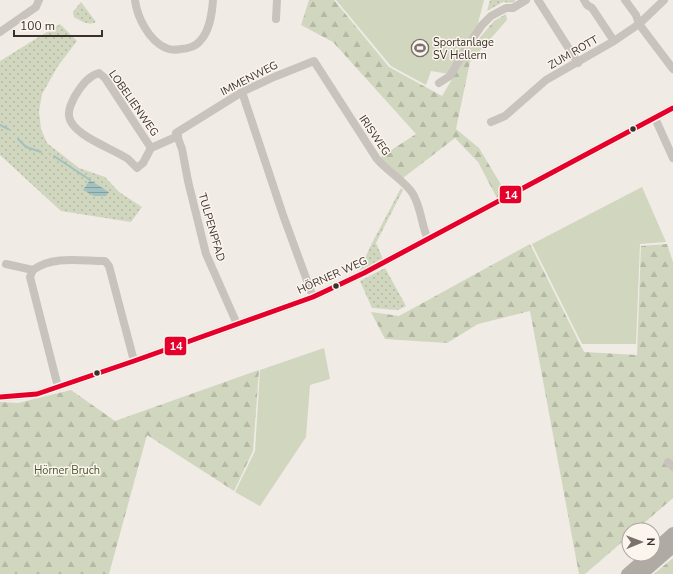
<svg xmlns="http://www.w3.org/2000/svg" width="673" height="574" viewBox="0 0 673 574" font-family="'Nunito Sans',sans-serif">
<defs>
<pattern id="forest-firs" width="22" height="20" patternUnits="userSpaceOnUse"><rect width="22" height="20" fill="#d1d6bf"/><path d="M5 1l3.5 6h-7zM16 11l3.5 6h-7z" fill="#b4b8a4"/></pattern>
<pattern id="park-dots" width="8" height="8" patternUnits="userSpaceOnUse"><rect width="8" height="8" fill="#d1d6bf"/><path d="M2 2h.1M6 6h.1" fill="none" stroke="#b4b8a4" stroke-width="1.8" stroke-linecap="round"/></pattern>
<pattern id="water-rules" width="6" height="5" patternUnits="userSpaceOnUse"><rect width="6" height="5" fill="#a1c2c1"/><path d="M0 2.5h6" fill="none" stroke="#849e9d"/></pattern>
</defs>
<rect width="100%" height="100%" fill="#f0ebe5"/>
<!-- grass -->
<path fill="#d1d6bf" d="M336 0H484L476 31 449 74 431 71 426 85 391 66Z
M642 187 666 242 640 244 636 344H582L532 244Z
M324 348 330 379 310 385 306 437 260 506 235 492 255 451 260 370Z"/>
<!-- forest -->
<path fill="url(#forest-firs)" d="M309 0H334L389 67 442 96 471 48 494 21 506 14 507 20 470 62 456 129 479 148 506 193 497 198 478 162 455 138 403 178 379 158 416 134 333 42 301 25Z
M530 244 584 352 637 355 641 246 667 244 673 262V498L636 530H629V536L585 574H579L530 311 478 324 447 343 385 339 371 312 399 316Z
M259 370 253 451 234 491 147 435 109 574H0V402L18 403 71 390 115 421Z
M673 558V574H654Z"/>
<!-- park -->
<path fill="url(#park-dots)" d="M490 0H516L512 3 503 2 487 11Z
M81 2 96 22C88 26 81 21 74 17L73 12Z
M60 24 77 41 58 66 42 94 39 111 41 129 47 143 79 168 105 177 119 192 142 207 131 222 61 211 0 155V61Z
M401 188 403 190 376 243 383 259 359 272 370 247Z
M385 268 406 306 398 310 372 308 360 281Z"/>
<!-- water -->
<path fill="url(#water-rules)" d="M90 180 109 192 106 196H94L83 190Z"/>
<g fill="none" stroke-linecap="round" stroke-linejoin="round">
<!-- stream -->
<path stroke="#a1c2c1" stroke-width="2" d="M0 125 8 129
M18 139 26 147 41 152
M54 156 90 180"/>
<!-- minor -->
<path stroke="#c9c3be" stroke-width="8" d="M135 0C137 17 149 41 166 48 170 50 176 50 181 49 188 49 196 46 200 41 210 31 212 13 213 0
M538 0 578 63
M584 0 587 5 592 8 614 41
M625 0 636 15 639 24 673 69
M276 19 277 0
M0 32 36 7 39 0
M439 83 450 76 469 44 482 25 491 16 506 8H513L526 0
M242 92 283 215 313 297
M655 118 673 158
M491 122 505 116 546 80 614 41 639 24 664 0
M151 148 105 78 99 73C88 76 81 86 75 96 72 102 68 108 69 116 71 135 114 149 128 159 131 162 134 165 137 168L143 163 151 148 178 136
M6 264 33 270C53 255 82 261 105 261L109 266 134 361
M33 270 30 277 58 387
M237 324 206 254 188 181 182 149 176 133 242 92 274 77 314 61 377 159C387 171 406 182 413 194 422 210 421 225 428 239
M0 397 37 394 134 361 313 297 364 273 673 108
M668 462 673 467"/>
<!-- highway -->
<path stroke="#afaaa4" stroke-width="12" d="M653 551 673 533
M627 574 650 554
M642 574 673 547"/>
<defs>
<path id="bus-1" d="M0 397 37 394 134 361 313 297 364 273 673 108"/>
</defs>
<!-- bus-1 casing -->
<use href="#bus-1" stroke="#fbf5ee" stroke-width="8"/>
<!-- bus-1 -->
<use href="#bus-1" stroke="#e4002b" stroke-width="5"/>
</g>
<!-- icons -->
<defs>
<symbol id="stadium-ring" viewBox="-11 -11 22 22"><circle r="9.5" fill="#fbf5ee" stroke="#7a716c" stroke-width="1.5"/><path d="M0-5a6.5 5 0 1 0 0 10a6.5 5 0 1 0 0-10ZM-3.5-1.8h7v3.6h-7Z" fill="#7a716c"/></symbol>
</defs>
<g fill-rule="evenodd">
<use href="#stadium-ring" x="410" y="38" width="20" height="20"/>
</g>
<!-- markers -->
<g fill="#3b302b" stroke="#fbf5ee" stroke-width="1.5">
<circle cx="633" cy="129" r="3.5"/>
<circle cx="336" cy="286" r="3.5"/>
<circle cx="97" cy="373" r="3.5"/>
</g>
<g text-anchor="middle" stroke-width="3" stroke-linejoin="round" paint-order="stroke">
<!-- poi labels -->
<g font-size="11" fill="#3b302b" stroke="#fbf5ee" text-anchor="start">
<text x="433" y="46">Sportanlage<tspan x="433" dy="13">SV Hellern</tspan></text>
</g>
<!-- street labels -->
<g font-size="11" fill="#3b302b" stroke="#fbf5ee">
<text transform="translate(573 52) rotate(-30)" y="4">ZUM ROTT</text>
<text transform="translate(249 78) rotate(-27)" y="4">IMMENWEG</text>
<text transform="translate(134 103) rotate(55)" y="4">LOBELIENWEG</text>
<text transform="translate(375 135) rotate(56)" y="4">IRISWEG</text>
<text transform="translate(212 227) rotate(74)" y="4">TULPENPFAD</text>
<text transform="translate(332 275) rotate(-24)" y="4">HÖRNER WEG</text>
</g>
<!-- park labels -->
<g font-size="11" fill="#4a5a2e" stroke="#fbf5ee">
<text x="67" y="474">Hörner Bruch</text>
</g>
</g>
<g stroke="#fbf5ee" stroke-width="1.5">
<rect x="499" y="185" width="23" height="19" rx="4" fill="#e4002b"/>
<rect x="164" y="336" width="23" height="20" rx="4" fill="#e4002b"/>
</g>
<g font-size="11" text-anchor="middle" font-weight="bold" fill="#fff">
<text x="511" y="199">14</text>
<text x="176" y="350">14</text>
</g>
<!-- north arrow -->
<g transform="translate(641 542) rotate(89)"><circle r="19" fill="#fbf5ee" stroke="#aea6a0"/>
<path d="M0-3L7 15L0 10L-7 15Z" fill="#7a716c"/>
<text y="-6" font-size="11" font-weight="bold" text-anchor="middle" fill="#3b302b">N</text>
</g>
<!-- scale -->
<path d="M14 30v6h88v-6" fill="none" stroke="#3b302b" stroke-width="2"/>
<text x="20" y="30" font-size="12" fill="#3b302b" stroke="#fbf5ee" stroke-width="3" paint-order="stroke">100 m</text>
</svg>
